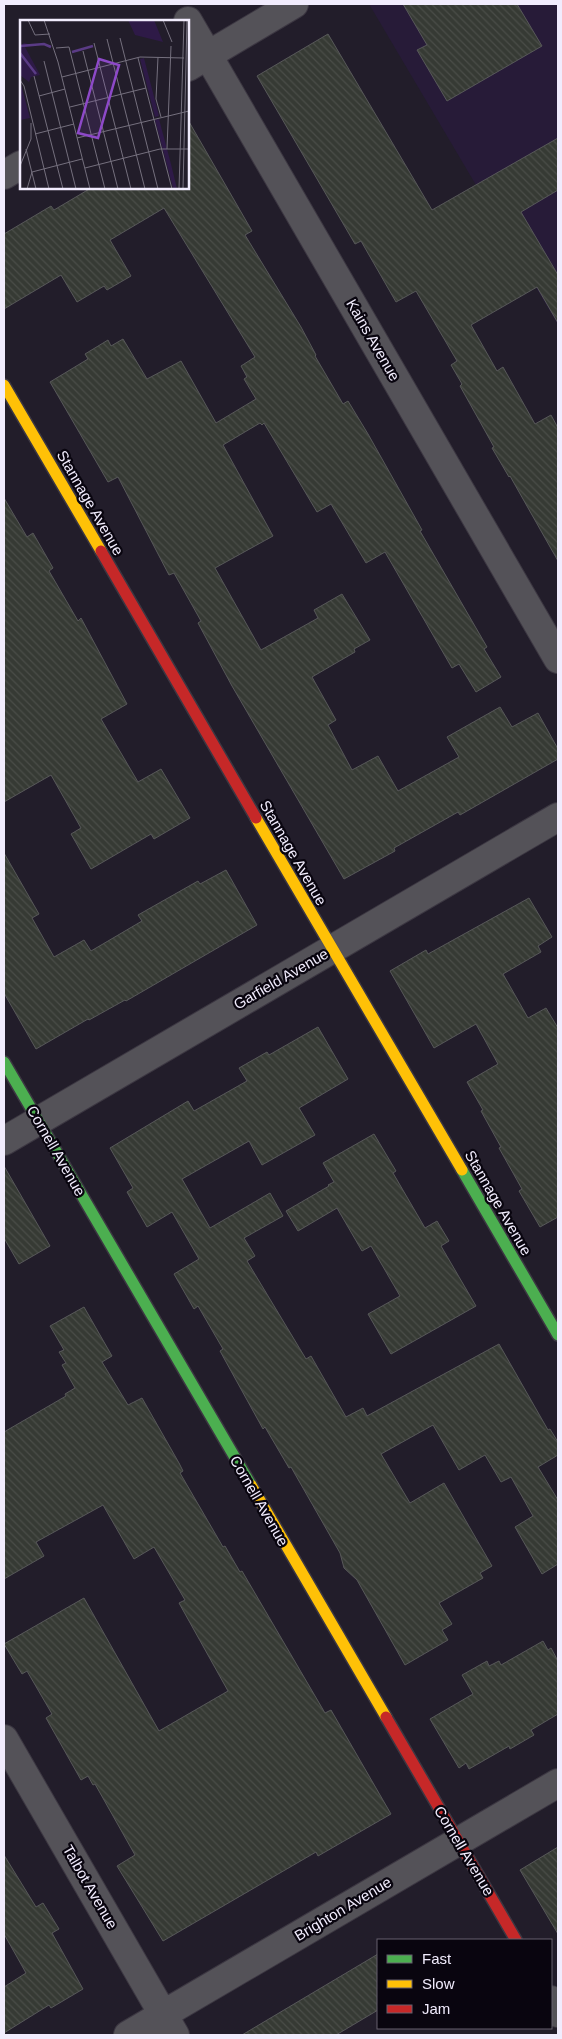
<svg xmlns="http://www.w3.org/2000/svg" width="562" height="2039" viewBox="0 0 562 2039" font-family="Helvetica,sans-serif">
<defs>
<pattern id="building-back-hatch" width="6" height="6" patternUnits="userSpaceOnUse" patternTransform="scale(1.25)"><rect width="6" height="6" fill="#363a34"/><path d="M-1 5l2 2M0 0l6 6M5-1l2 2" fill="none" stroke="#4a4d48"/></pattern>
</defs>
<rect width="100%" height="100%" fill="#221d2a"/>
<!-- built -->
<path fill="#271b38" d="M369 4H558V325L473 180Z"/>
<!-- building -->
<path fill="url(#building-back-hatch)" stroke="#575859" d="M403 4H517L542 46 447 101 417 50 427 45Z
M328 34 432 210 558 138V190L521 212 558 275V323L537 287 471 325 497 371 503 367 535 424 551 415 558 428V561L510 476 509 477 492 448 494 447 460 386 462 384 451 365 457 361 416 291 396 302 361 241 355 244 257 76Z
M188 120 252 231 245 235 301 327 316 355 315 356 343 404 348 401 368 434 422 530 420 531 487 647 484 649 501 677 476 692 459 664 452 668 385 552 366 563 331 504 317 512 264 423 262 425 260 423 223 445 273 536 215 568 261 650 318 618 314 610 342 594 370 640 354 649 355 652 312 677 336 720 328 725 352 770 378 756 398 791 459 757 447 737 500 707 512 727 538 713 558 749V759L460 815 458 812 394 848 395 851 344 879 232 686 198 623 201 621 174 573 169 575 118 477 108 482 50 382 88 359 85 354 108 340 111 346 123 339 147 379 181 361 216 423 256 399 244 379 247 377 241 366 255 357 164 208 110 240 131 276 107 290 104 286 77 302 61 275 4 309V234L51 206 54 210 91 188H188Z
M4 498 27 537 33 533 53 568 49 571 78 621 81 618 127 704 101 719 138 782 161 769 190 818 154 839 151 834 91 869 71 834 81 828 51 775 4 802Z
M4 853 39 914 32 918 54 957 84 940 91 951 142 921 138 915 198 881 200 884 226 870 257 925 126 1001 125 1000 89 1020 88 1019 36 1049 4 993Z
M529 898 552 937 538 946 541 952 503 974 528 1018 546 1008 558 1028V1217L540 1227 519 1191 522 1189 499 1148 501 1147 481 1111 483 1110 467 1082 498 1064 476 1024 434 1048 390 971 426 950 428 954Z
M318 1027 348 1079 299 1108 315 1135 262 1165 249 1141 182 1179 210 1228 270 1193 283 1216 244 1238 255 1256 247 1261 306 1359 311 1356 346 1417 363 1408 367 1416 499 1344 548 1430 550 1429 558 1442V1455L538 1467 558 1500V1564L542 1574 515 1527 533 1516 511 1477 501 1482 485 1455 459 1470 433 1425 381 1454 410 1503 444 1483 492 1566 480 1573 483 1578 439 1603 452 1624 442 1630 448 1640 405 1665 357 1580 344 1568 340 1553 291 1467 289 1468 265 1427 263 1429 220 1351 223 1349 198 1306 194 1309 174 1274 199 1259 172 1212 147 1227 127 1192 133 1188 110 1148 188 1101 194 1111 247 1081 239 1068 267 1052 269 1055Z
M374 1134 396 1171 393 1173 425 1228 437 1221 449 1241 441 1246 476 1306 391 1354 368 1314 400 1296 371 1246 362 1251 337 1208 298 1231 286 1211 329 1186 328 1185 334 1182 323 1163Z
M4 1166 50 1246 19 1264 4 1238Z
M84 1307 112 1356 102 1362 128 1405 142 1398 179 1463 183 1471 180 1473 223 1547 225 1546 240 1572 242 1571 325 1713 331 1710 391 1814 318 1856 316 1852 163 1941 117 1866 135 1855 95 1784 93 1785 88 1776 81 1780 46 1718 52 1714 27 1671 22 1674 4 1644 84 1598 159 1731 228 1691 179 1603 185 1600 154 1547 134 1559 103 1505 36 1542 44 1556 4 1579V1432L66 1396 65 1394 75 1388 62 1365 66 1363 59 1352 64 1350 50 1326Z
M543 1641 548 1650 551 1648 558 1661V1714L531 1730 534 1735 510 1749 509 1746 469 1769 466 1763 459 1768 430 1719 473 1694 462 1675 487 1661 489 1666 499 1661 501 1665Z
M558 1847V1934L520 1870Z
M4 1855 36 1907 43 1903 59 1929 52 1933 83 1989 51 2008 49 2005 4 2033V1987L26 1973 4 1934Z
M378 1954V2010L336 2035H242Z"/>
<g fill="none" stroke-linecap="round" stroke-linejoin="round">
<defs>
<path id="street" d="M188 21 558 659
M188 67 294 4
M4 175 21 165
M4 1141 558 817
M4 1739 175 2035
M551 2000 558 2013
M128 2035 558 1783"/>
<path id="fast" d="M4 1062 251 1485
M462 1170 558 1335"/>
<path id="slow" d="M4 385 101 551
M256 818 462 1170
M251 1485 386 1717"/>
<path id="jam" d="M101 551 256 818
M386 1717 516 1940"/>
</defs>
<!-- street casing -->
<use href="#street" stroke="#3c3742" stroke-width="30"/>
<!-- fast casing -->
<use href="#fast" stroke="#3c3742" stroke-width="14"/>
<!-- slow casing -->
<use href="#slow" stroke="#3c3742" stroke-width="14"/>
<!-- jam casing -->
<use href="#jam" stroke="#3c3742" stroke-width="14"/>
<!-- street -->
<use href="#street" stroke="#545258" stroke-width="28"/>
<!-- fast -->
<use href="#fast" stroke="#4caf50" stroke-width="11"/>
<!-- slow -->
<use href="#slow" stroke="#ffc107" stroke-width="11"/>
<!-- jam -->
<use href="#jam" stroke="#c62828" stroke-width="11"/>
</g>
<g text-anchor="middle" stroke-width="4.5" stroke-linejoin="round" paint-order="stroke">
<!-- street labels -->
<g font-size="15" fill="#f1ecfd" stroke="#09050f">
<text transform="translate(373 340) rotate(60)" y="5">Kains Avenue</text>
<text transform="translate(90 503) rotate(60)" y="5">Stannage Avenue</text>
<text transform="translate(293 853) rotate(60)" y="5">Stannage Avenue</text>
<text transform="translate(281 979) rotate(-30)" y="5">Garfield Avenue</text>
<text transform="translate(56 1151) rotate(60)" y="5">Cornell Avenue</text>
<text transform="translate(498 1203) rotate(60)" y="5">Stannage Avenue</text>
<text transform="translate(259 1501) rotate(60)" y="5">Cornell Avenue</text>
<text transform="translate(464 1851) rotate(59)" y="5">Cornell Avenue</text>
<text transform="translate(90 1887) rotate(60)" y="5">Talbot Avenue</text>
<text transform="translate(343 1909) rotate(-31)" y="5">Brighton Avenue</text>
</g>
</g>
<!-- overview -->
<g transform="translate(20 20)">
<rect width="169" height="169" fill="#221d2a"/>
<path d="M4 23 16 26 5 27 20 55 11 57 9 62 0 55V26ZM124 38 139 96 135 97 120 39ZM0 61 10 98 0 100ZM139 99 151 144 157 169 153 168 135 100Z" fill="#2e1a47"/>
<path d="M108 0H134L143 22 115 15Z" fill="#2e1a47"/>
<path fill="none" stroke="#5a3b85" stroke-width="2.5" d="M0 26 24 24 31 27M52 32 73 26M0 33 16 54"/>
<path fill="none" stroke="#75707e" stroke-width="1" d="M8 0 15 15 30 14M24 0 38 42 70 169M143 0 152 22M100 18 138 169M87 19 125 169M74 23 111 169M36 28 49 27 85 169M63 31 98 169M138 37 136 79 141 97M118 38 152 169M24 41 56 169M14 56 43 169M42 57 120 37 164 38M0 60 4 66 29 169M19 76 45 69M50 87 126 68M15 114 54 104M57 118 169 91M6 129 16 169M147 129 151 26M0 146 11 119V103M65 148 140 129H169M7 169 12 152 62 139M159 169 164 0M163 169 167 0"/>
<path fill="#8d49c8" fill-opacity="0.15" stroke="#8d49c8" stroke-width="2.5" d="M79 39 99 45 78 118 58 113Z"/>
<rect width="169" height="169" fill="none" stroke="#f1ecfd" stroke-width="2.5"/>
</g>
<!-- border -->
<rect width="562" height="2039" fill="none" stroke="#f1ecfd" stroke-width="10"/>
<!-- legend -->
<rect x="377" y="1939" width="175" height="90" fill="#09050f" stroke="#66616e"/>
<rect x="387" y="1955" width="25" height="8" fill="#4caf50" stroke="#66616e"/>
<text x="422" y="1964" font-size="15" fill="#f1ecfd">Fast</text>
<rect x="387" y="1980" width="25" height="8" fill="#ffc107" stroke="#66616e"/>
<text x="422" y="1989" font-size="15" fill="#f1ecfd">Slow</text>
<rect x="387" y="2005" width="25" height="8" fill="#c62828" stroke="#66616e"/>
<text x="422" y="2014" font-size="15" fill="#f1ecfd">Jam</text>
</svg>
